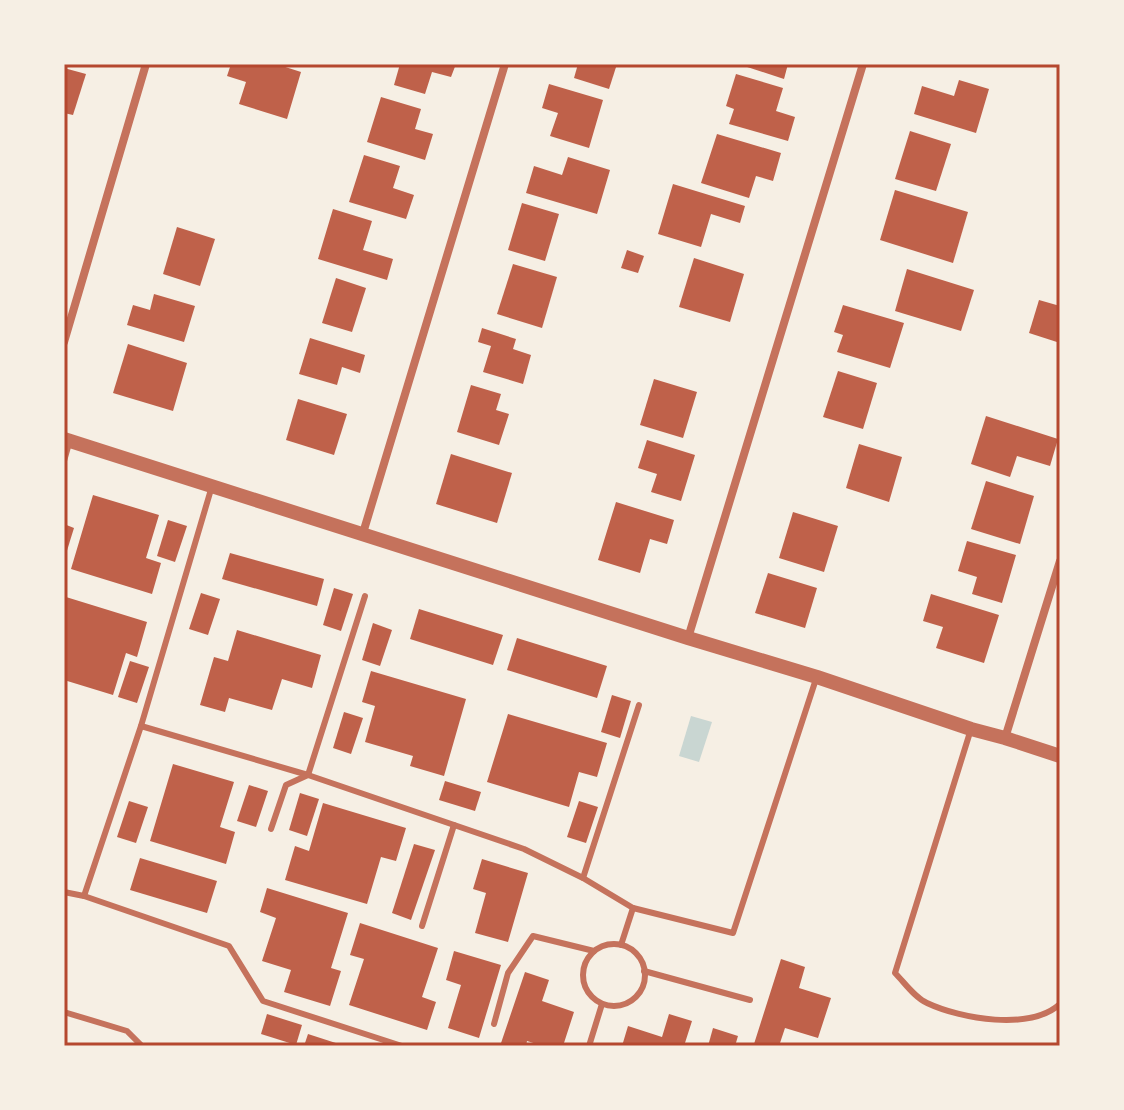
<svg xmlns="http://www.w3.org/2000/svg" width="1124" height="1110" font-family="Quicksand,sans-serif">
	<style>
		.water { fill: #c9d6d2 }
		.building { fill: #bf614a }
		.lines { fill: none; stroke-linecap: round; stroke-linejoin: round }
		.service { stroke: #c5725c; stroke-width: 6 }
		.minor { stroke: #c5725c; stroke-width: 8 }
		.tertiary { stroke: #c5725c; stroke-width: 14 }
		.neatline { fill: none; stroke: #b5482f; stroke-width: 3 }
	</style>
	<rect width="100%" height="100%" fill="#f6efe4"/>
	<polygon class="water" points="691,716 712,722 699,762 679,756"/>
	<g class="building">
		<polygon points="231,64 276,64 301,72 287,119 239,104 246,82 227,76"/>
		<polygon points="400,64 456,64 451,77 432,72 425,94 394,85"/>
		<polygon points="578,64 617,64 609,89 574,78"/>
		<polygon points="738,64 788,64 784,79"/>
		<polygon points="64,68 86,74 73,115 64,113"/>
		<polygon points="736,74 783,88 776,111 795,117 788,141 729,124 734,109 726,106"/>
		<polygon points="959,80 989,89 976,133 914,114 922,86 954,96"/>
		<polygon points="549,84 603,100 589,148 550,136 558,113 542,108"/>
		<polygon points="381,97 421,109 415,129 433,134 425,160 367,142"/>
		<polygon points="910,131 951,144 936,191 895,179"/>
		<polygon points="717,134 781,153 773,181 756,176 749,198 701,183"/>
		<polygon points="364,155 400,166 393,188 414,195 406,219 349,202"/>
		<polygon points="568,157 610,170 597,214 526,193 534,166 562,175"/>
		<polygon points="673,184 745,206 740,223 711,214 701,247 658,234"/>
		<polygon points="895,190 968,212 953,263 880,240"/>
		<polygon points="522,203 559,214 545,261 508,250"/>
		<polygon points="333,209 372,221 363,250 393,259 387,280 318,259"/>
		<polygon points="177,227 215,239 200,286 163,274"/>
		<polygon points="627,250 644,256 638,273 621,268"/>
		<polygon points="694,258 744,274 730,322 679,307"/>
		<polygon points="513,264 557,277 542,328 497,314"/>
		<polygon points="907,269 974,290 961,331 895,311"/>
		<polygon points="336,278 366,288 352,332 322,323"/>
		<polygon points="154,294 195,306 184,342 127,325 133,305 150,310"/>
		<polygon points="1039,300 1060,306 1060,343 1029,333"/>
		<polygon points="843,305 904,323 890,368 837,352 843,335 834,332"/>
		<polygon points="482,328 516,339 513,349 531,355 523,384 483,372 491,346 478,342"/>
		<polygon points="310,338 365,355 360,373 342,367 337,385 299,374"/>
		<polygon points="128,344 187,363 173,411 113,393"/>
		<polygon points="838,371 877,383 863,429 823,417"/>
		<polygon points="654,379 697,392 683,438 640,425"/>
		<polygon points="471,385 501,394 496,410 509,414 499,445 457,432"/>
		<polygon points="298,399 347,414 334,455 286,440"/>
		<polygon points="986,416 1058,439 1050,466 1017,456 1010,477 971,464"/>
		<polygon points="647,440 695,455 681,501 651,492 657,474 638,468"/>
		<polygon points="859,444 902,457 889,502 846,488"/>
		<polygon points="451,454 512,473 497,523 436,504"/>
		<polygon points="986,481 1034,496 1020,544 971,529"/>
		<polygon points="93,495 159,515 146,558 161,563 152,594 71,569"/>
		<polygon points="616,502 674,520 667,544 650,539 640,573 598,560"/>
		<polygon points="793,512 838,526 824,572 779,558"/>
		<polygon points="168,520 187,526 175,562 157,556"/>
		<polygon points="64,524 74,528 65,557 64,557"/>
		<polygon points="967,541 1016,555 1002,603 972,594 977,577 958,571"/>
		<polygon points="230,553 324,579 317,606 222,579"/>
		<polygon points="768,573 817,588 805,628 755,613"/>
		<polygon points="334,588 353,594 341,631 323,625"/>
		<polygon points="201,593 220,599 208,635 189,629"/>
		<polygon points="931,594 999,615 984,663 936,648 943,627 923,621"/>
		<polygon points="66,597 147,622 137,657 126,653 113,695 64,680 64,604"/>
		<polygon points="419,609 503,635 493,665 410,639"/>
		<polygon points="373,623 392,630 380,666 362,660"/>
		<polygon points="237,630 321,655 312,688 282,679 272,710 229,698 225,712 200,705 214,657 228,661"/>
		<polygon points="517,638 607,666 597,698 507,670"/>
		<polygon points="130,661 149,667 137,703 118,697"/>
		<polygon points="371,671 466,699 444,776 410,766 413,756 365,742 375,706 362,702"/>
		<polygon points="612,695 631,701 620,738 601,732"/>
		<polygon points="344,712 363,718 351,754 333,748"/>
		<polygon points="508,714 607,743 597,777 579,772 569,807 487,782"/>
		<polygon points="173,764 234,782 220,827 235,832 226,864 150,841"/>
		<polygon points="445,781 481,792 475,811 439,800"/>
		<polygon points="249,785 268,791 256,827 237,821"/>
		<polygon points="300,793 319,799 307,836 289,830"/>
		<polygon points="129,801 148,807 136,843 117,837"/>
		<polygon points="579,801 598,807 586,843 567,837"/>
		<polygon points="323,803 406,828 396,861 381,857 367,904 285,880 295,846 309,851"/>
		<polygon points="414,844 435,850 411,920 392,913"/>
		<polygon points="140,858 217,881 207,913 130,890"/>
		<polygon points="482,859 528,873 508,942 475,933 486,893 473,889"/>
		<polygon points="267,888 348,913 331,968 341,971 330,1006 284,992 291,970 262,961 276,918 260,912"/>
		<polygon points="360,923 438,948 422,997 436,1002 427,1030 349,1005 364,959 350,955"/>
		<polygon points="454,951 501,965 479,1038 448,1028 461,985 446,980"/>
		<polygon points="781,959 805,967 799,988 831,998 818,1038 785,1028 779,1046 762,1046 754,1044"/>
		<polygon points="525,972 549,980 542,1001 574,1012 563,1046 543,1046 527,1041 526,1046 500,1046"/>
		<polygon points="267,1014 302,1025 296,1045 261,1034"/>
		<polygon points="669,1014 692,1021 684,1046 622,1046 628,1026 662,1037"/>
		<polygon points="713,1028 738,1036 735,1046 708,1046"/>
		<polygon points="308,1034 342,1045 342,1046 304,1046"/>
	</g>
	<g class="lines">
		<g class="service">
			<polyline points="64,461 70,440"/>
			<polyline points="141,726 308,775 524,849 583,878 633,908 733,933 816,679"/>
			<path d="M971 729 895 973C904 982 915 998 927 1003 961 1019 1030 1031 1060 1004"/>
			<polyline points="271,829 286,785 308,775 365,596"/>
			<polyline points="583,878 639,705"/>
			<polyline points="64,892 84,896 229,946 263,1001 402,1046"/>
			<polyline points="84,896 141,726 212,486"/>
			<polyline points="422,926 454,825"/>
			<circle cx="614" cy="975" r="31"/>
			<polyline points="621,945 633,908"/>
			<polyline points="644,971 750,1000"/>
			<polyline points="64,1012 127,1031 142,1046"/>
			<polyline points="494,1024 508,973 533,936 594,951"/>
			<polyline points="589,1046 602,1004"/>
		</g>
		<g class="minor">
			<polyline points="64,342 146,64"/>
			<polyline points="363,533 505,64"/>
			<polyline points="688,638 863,64"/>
			<polyline points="1005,738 1060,561"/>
		</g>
		<polyline class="tertiary" points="64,439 688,638 817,677 971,729 1005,738 1060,756"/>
	</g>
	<rect width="1124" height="1110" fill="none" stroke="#f6efe4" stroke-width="132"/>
	<rect x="66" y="66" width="992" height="978" class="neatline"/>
</svg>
